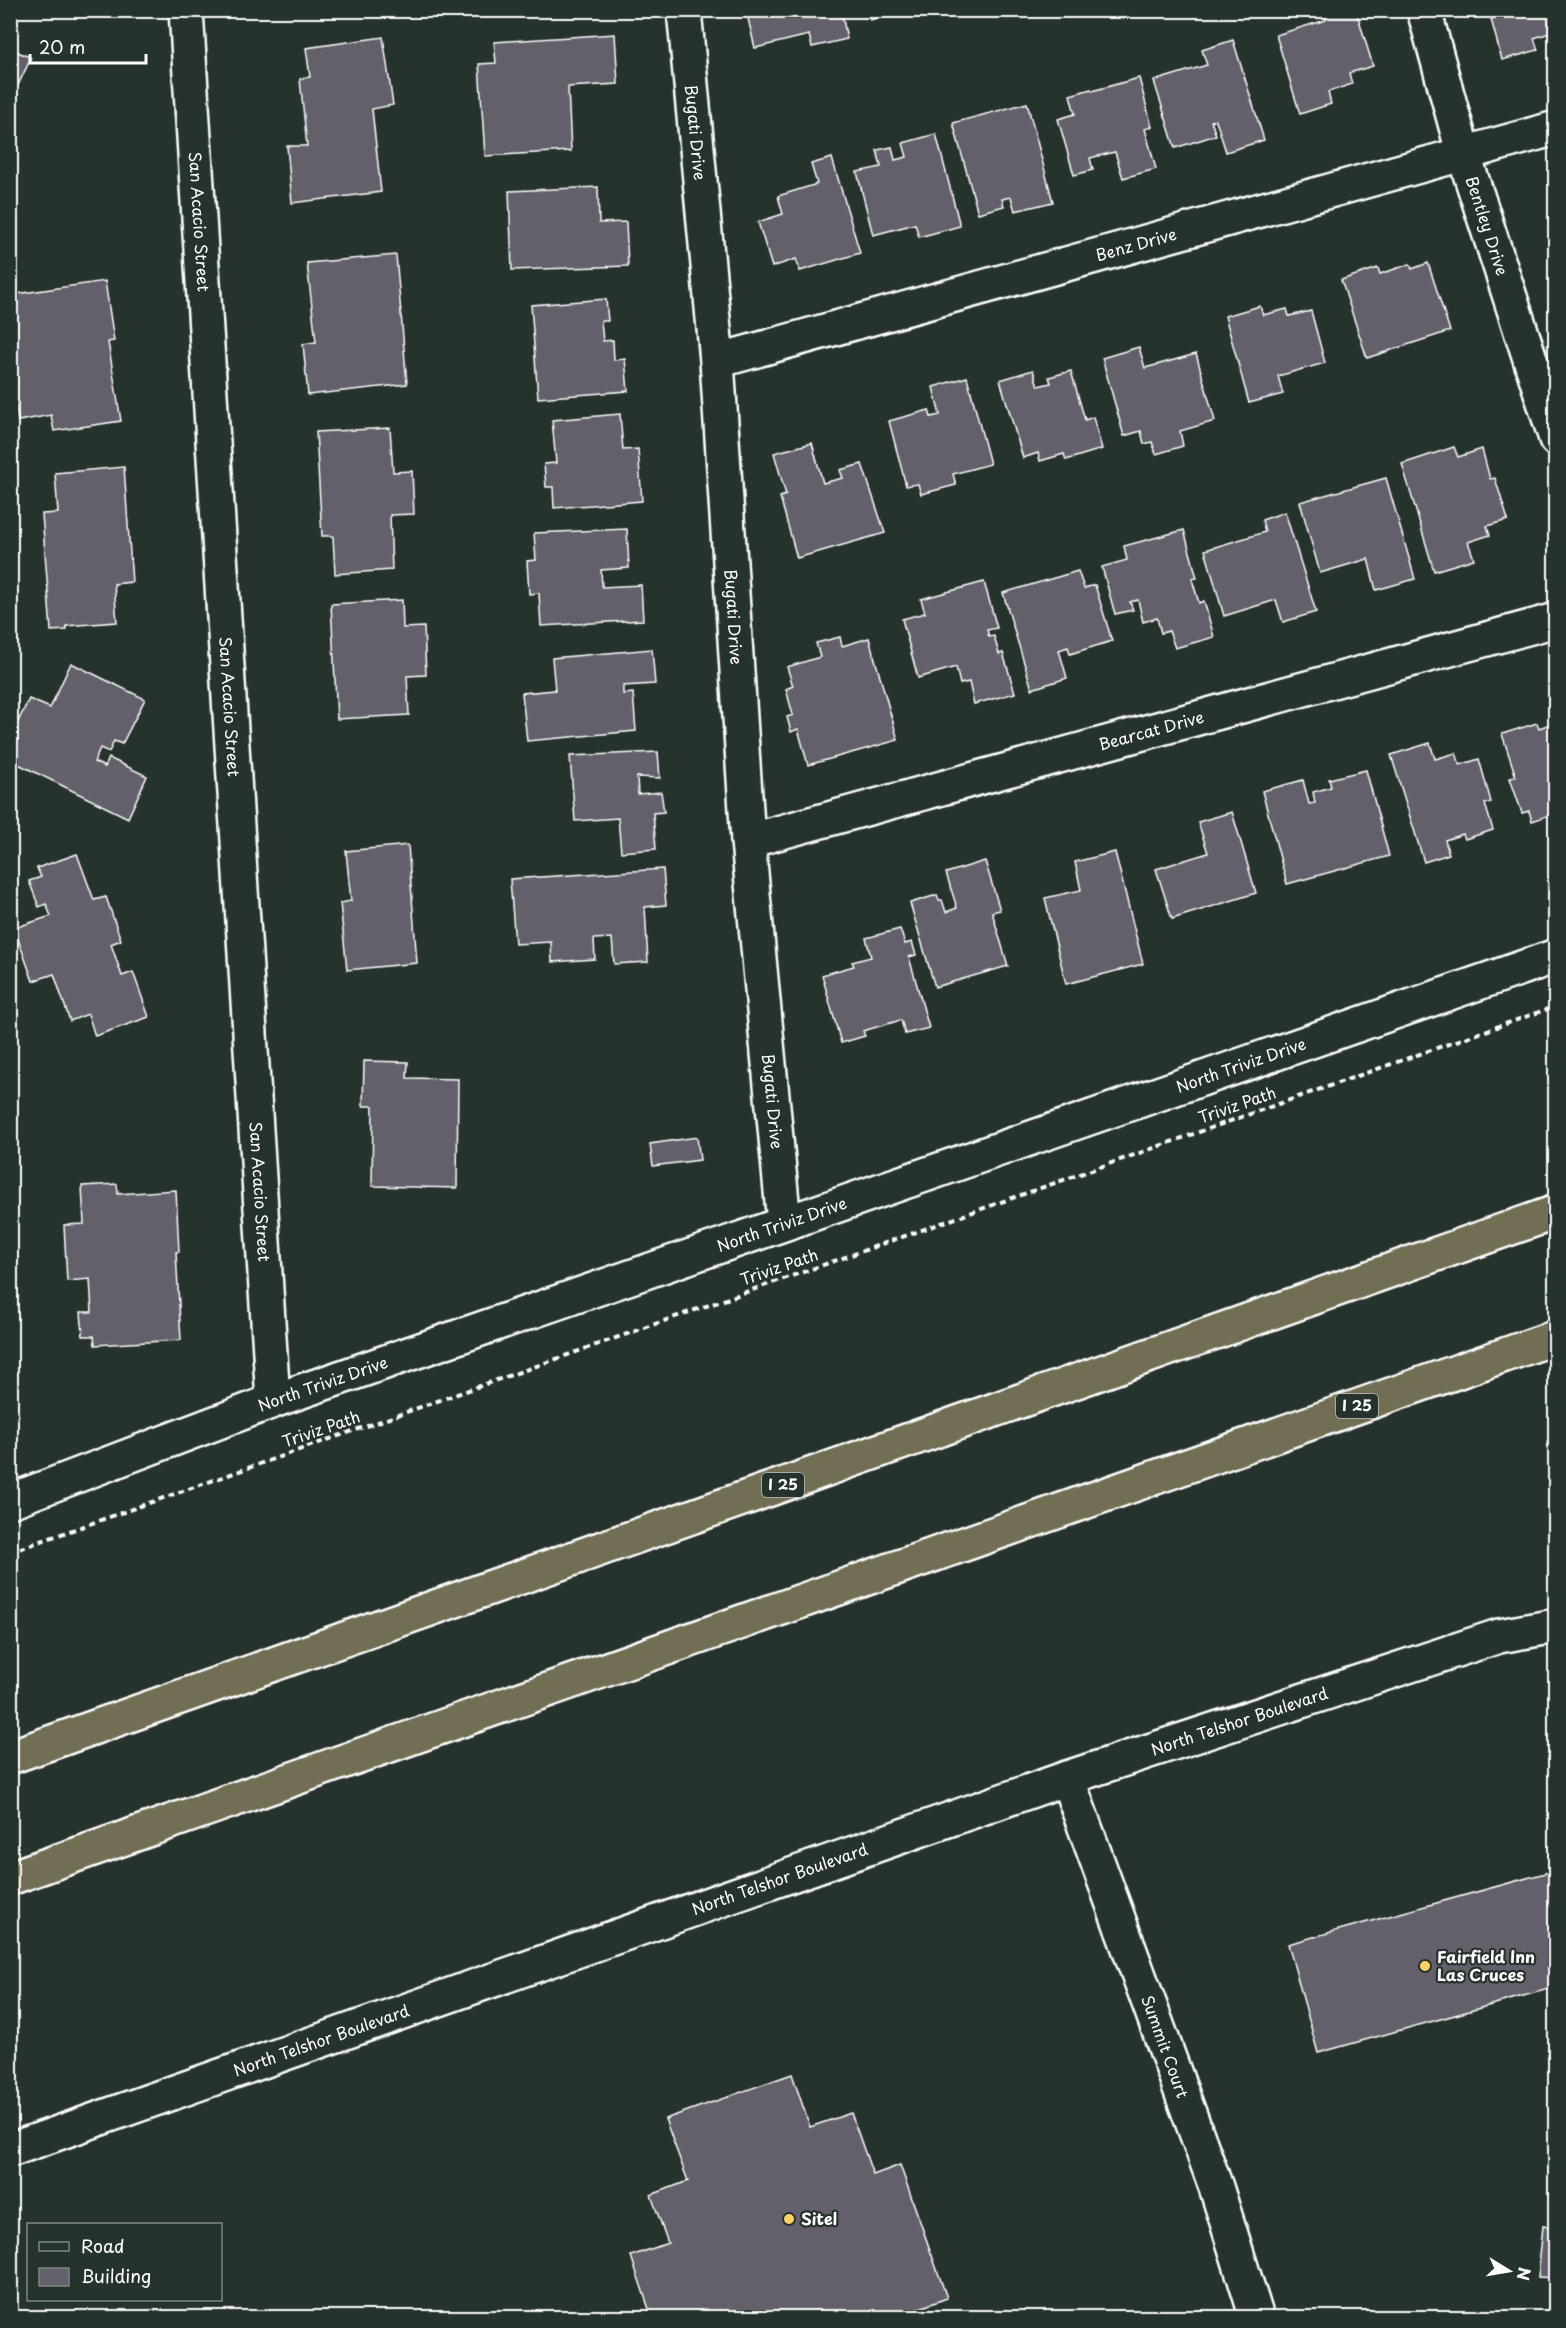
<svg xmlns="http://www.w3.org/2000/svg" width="1566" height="2328" font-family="'Playpen Sans',sans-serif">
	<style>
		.building { fill: #63616c; stroke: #fff; stroke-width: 1.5 }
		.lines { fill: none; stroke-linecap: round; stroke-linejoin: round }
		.street-casing { stroke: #fff; stroke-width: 38 }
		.secondary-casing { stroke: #fff; stroke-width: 38 }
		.highway-casing { stroke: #fff; stroke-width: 38 }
		.path { stroke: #fff; stroke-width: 4; stroke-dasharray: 6 4.5; stroke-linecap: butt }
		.street { stroke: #26332d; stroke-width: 33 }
		.secondary { stroke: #26332d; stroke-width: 33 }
		.highway { stroke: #726e52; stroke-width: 33 }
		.poi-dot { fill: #ffd166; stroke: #26332d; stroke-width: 2 }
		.labels { text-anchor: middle; stroke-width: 4.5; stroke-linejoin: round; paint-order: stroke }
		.shield { fill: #26332d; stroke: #bec2c0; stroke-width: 1.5 }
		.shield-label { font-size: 15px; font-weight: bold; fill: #fff }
		.street-label { font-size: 16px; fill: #fff; stroke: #26332d }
		.poi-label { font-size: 16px; font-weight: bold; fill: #fff; stroke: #26332d; text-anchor: start }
	</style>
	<rect width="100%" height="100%" fill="#26332d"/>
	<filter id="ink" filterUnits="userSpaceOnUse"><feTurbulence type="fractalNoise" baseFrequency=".0167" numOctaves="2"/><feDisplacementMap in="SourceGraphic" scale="12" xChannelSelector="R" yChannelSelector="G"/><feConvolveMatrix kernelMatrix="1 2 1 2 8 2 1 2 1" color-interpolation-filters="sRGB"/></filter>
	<g filter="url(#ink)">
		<g class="building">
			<polygon points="746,10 841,10 847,39 812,47 809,35 755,48"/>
			<polygon points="868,10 909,10 870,20"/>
			<polygon points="1324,10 1356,10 1373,66 1349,73 1352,84 1328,92 1331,104 1300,114 1276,35 1326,20"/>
			<polygon points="1501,10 1556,10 1556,41 1553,32 1534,38 1538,50 1502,60 1491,19 1503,16"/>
			<polygon points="615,34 618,84 568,87 571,151 485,156 479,64 496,63 494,42"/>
			<polygon points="383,37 393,105 372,109 381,192 292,203 287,146 307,146 300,79 310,77 306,48"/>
			<polygon points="1233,40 1264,140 1226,152 1216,120 1211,121 1216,135 1175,148 1154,81 1207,65 1202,50"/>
			<polygon points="10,48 31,58 10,102"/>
			<polygon points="1139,78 1152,127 1145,129 1156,169 1123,178 1115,152 1090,158 1093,170 1074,175 1058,119 1075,114 1070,95 1091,89 1092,91"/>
			<polygon points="1027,103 1053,202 1015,211 1011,197 1002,199 1004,206 978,213 953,123"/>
			<polygon points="936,134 960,226 919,237 915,224 873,235 857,172 881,167 877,150 892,147 895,160 907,157 903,143"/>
			<polygon points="832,158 860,253 800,271 796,259 772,267 758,222 783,214 778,196 817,184 811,164"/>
			<polygon points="598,187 599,223 626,222 628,266 512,270 509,191"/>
			<polygon points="396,255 407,384 308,395 303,344 316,342 307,263"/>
			<polygon points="1428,263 1450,331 1367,358 1341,280 1378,268 1380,274 1410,264 1412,269"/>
			<polygon points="105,281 114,341 108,342 121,421 54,431 51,415 18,421 10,369 10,295"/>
			<polygon points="606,299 608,321 601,321 603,341 613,340 614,360 625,359 628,391 538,398 531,305"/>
			<polygon points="1260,306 1263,315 1287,309 1289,316 1311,311 1325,363 1278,376 1283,394 1249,403 1225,316"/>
			<polygon points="1139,347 1145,368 1196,354 1215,421 1180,431 1183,446 1156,454 1152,442 1144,444 1141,431 1124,436 1102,358"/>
			<polygon points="1033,370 1038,386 1051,383 1049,377 1071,371 1085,420 1093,417 1102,449 1066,460 1064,454 1040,461 1038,453 1023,458 1000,380"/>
			<polygon points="967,377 990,464 953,474 956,485 921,494 918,484 906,486 889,421 929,410 931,417 940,415 933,387"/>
			<polygon points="620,414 623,450 638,449 642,501 554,508 553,487 546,487 544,464 556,463 552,420"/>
			<polygon points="390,428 393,472 412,471 414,514 390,515 392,570 335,574 333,536 322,536 316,432"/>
			<polygon points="812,443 823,483 843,478 840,470 862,464 885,533 797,558 780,497 786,495 774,453"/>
			<polygon points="1454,447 1458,457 1482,449 1490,479 1495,478 1508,520 1487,526 1490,535 1468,542 1474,559 1434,571 1402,464"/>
			<polygon points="124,467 132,582 114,584 117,622 66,626 67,630 51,631 42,514 58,513 55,473"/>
			<polygon points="1386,478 1415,579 1376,590 1368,559 1320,573 1300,502"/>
			<polygon points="1285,512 1316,612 1283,622 1276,600 1224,616 1205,550 1265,532 1262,520"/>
			<polygon points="627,529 629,568 601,570 602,587 641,585 643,620 541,626 539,593 529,594 527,561 536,560 534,533"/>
			<polygon points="1184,530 1197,578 1192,579 1199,603 1204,601 1214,637 1175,648 1169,631 1161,633 1157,618 1143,622 1138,600 1130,602 1133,610 1115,614 1102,567 1127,560 1124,546"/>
			<polygon points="1078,571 1084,588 1095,585 1112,641 1070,654 1068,647 1059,650 1067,678 1032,689 1003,593"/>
			<polygon points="984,582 997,628 987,630 989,637 994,636 999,654 1003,653 1015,693 974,704 969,682 960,684 956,667 918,678 902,619 925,613 921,599"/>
			<polygon points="402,600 403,628 424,627 426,675 407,676 409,715 337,719 331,604"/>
			<polygon points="840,637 842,646 869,638 898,740 808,765 798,729 791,732 787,717 793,715 786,689 793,686 787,667 820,657 816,643"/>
			<polygon points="652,649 655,684 623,686 623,694 633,693 636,731 527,741 522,693 555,690 552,658"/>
			<polygon points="71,663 145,699 122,744 114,741 109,752 100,748 94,762 105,767 109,758 147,776 128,818 10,760 10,738 29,699 50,708"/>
			<polygon points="1556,722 1556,813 1532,821 1529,811 1522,813 1510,778 1516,777 1502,734 1537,723 1539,728"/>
			<polygon points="1430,743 1435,759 1456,753 1460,765 1479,759 1491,802 1485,804 1493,830 1465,839 1463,834 1445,840 1449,854 1424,862 1391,755"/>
			<polygon points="658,752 660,778 637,777 638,794 661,792 664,812 653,813 656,849 621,852 618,818 575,821 570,756"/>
			<polygon points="1366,770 1389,856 1287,884 1262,791 1303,780 1309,804 1315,803 1313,792 1331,787 1329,779"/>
			<polygon points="1232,812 1256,893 1172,919 1156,869 1208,853 1198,822"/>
			<polygon points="408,845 417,963 347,970 340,903 351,901 346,851"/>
			<polygon points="1115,852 1143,964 1066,984 1045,898 1081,890 1075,862"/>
			<polygon points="77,854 94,900 106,897 121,940 111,944 122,976 133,972 149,1017 95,1036 88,1014 70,1021 54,974 33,981 14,928 51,916 46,904 39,907 29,881 41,877 37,868"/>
			<polygon points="985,861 1000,910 992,912 1008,966 935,987 910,903 937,895 939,900 942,900 946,912 957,908 946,873"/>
			<polygon points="663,869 666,905 645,907 648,962 614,964 612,938 594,939 595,959 552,962 551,942 515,944 510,879"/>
			<polygon points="900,929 905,944 912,942 916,955 909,957 929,1028 905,1034 901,1020 863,1031 865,1036 841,1043 822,975 854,966 852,962 871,957 866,938"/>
			<polygon points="364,1061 408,1062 407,1078 458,1079 457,1188 372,1186 373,1106 363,1106"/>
			<polygon points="697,1137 700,1160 653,1166 650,1144"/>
			<polygon points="117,1184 118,1194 176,1190 179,1252 176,1252 181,1340 95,1345 94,1336 83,1336 81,1312 92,1312 90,1279 67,1281 64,1225 84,1224 82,1186"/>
			<polygon points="1556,1870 1556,1987 1318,2053 1288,1944"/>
			<polygon points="792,2074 810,2127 851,2113 873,2175 900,2165 947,2298 893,2318 652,2318 631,2256 668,2243 651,2195 688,2181 665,2119"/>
			<polygon points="1543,2226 1556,2227 1556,2278 1538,2277"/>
		</g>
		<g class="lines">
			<defs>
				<g id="street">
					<path id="s1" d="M186 10 273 1401"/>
					<path id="s2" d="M684 10 717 361 748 841 784 1223"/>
					<path id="s3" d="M1424 10 1463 152 1556 439"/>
					<path id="s4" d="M717 361 1556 128"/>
					<path id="s5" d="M748 841 1556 620"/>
					<path id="s6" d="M1067 1778 1216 2187 1257 2318"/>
				</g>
				<g id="secondary">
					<path id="s7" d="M10 1501 273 1401 1556 956"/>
					<path id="s8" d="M10 2150 1067 1778 1499 1636 1556 1626"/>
				</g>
				<g id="highway">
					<polyline points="10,1757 1556,1212"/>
					<polyline points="10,1878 1556,1337"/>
				</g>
			</defs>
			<use href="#street" class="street-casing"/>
			<use href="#secondary" class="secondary-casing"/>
			<use href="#highway" class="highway-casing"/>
			<polyline class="path" points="10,1552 1556,1006"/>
			<use href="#street" class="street"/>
			<use href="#secondary" class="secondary"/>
			<use href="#highway" class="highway"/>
		</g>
	</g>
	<g class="poi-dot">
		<circle cx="1425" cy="1966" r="6"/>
		<circle cx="789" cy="2219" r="6"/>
	</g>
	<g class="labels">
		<g class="shield">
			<rect x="1336" y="1394" width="42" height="24" rx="4.5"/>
			<rect x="762" y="1473" width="42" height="24" rx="4.5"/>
		</g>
		<g class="shield-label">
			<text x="1357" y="1411">I 25</text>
			<text x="783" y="1490">I 25</text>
		</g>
		<g class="street-label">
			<text dy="6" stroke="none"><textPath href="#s2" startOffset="123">Bugati Drive</textPath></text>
			<text dy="6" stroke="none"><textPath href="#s1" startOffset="212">San Acacio Street</textPath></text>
			<text dy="6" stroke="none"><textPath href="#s3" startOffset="225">Bentley Drive</textPath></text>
			<text dy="6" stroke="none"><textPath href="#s4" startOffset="435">Benz Drive</textPath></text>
			<text dy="6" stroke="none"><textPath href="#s2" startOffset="609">Bugati Drive</textPath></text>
			<text dy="6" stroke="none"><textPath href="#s1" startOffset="698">San Acacio Street</textPath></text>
			<text dy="6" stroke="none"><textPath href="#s5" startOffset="418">Bearcat Drive</textPath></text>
			<text dy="6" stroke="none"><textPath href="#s7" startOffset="1306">North Triviz Drive</textPath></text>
			<text dy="6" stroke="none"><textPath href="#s2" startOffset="1095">Bugati Drive</textPath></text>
			<text transform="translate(1237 1105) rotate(-19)" y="6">Triviz Path</text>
			<text dy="6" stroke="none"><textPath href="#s1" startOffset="1184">San Acacio Street</textPath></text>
			<text dy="6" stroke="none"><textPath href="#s7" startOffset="820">North Triviz Drive</textPath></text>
			<text transform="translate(779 1267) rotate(-19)" y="6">Triviz Path</text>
			<text dy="6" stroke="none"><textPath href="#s7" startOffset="334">North Triviz Drive</textPath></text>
			<text transform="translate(321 1429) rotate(-19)" y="6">Triviz Path</text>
			<text dy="6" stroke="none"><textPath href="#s8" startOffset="1302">North Telshor Boulevard</textPath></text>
			<text dy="6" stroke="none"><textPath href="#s8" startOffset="816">North Telshor Boulevard</textPath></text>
			<text dy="6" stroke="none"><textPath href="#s8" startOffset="330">North Telshor Boulevard</textPath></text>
			<text dy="6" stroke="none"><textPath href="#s6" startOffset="286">Summit Court</textPath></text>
		</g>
		<g class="poi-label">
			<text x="1437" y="1963">Fairfield Inn<tspan x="1437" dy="18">Las Cruces</tspan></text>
			<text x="801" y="2225">Sitel</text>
		</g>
	</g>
	<rect width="1566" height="2328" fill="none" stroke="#26332d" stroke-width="36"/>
	<rect x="18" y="18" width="1530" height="2292" fill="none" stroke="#fff" stroke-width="2" filter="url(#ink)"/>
	<rect x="27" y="2223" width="195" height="78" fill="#26332d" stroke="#7d8581" stroke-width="1.5"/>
	<rect x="39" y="2242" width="30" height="9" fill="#26332d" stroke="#7d8581" stroke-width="1.5"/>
	<text x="81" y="2253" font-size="18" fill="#ffffff">Road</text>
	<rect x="39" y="2268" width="30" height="18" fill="#63616c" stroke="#7d8581" stroke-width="1.5"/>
	<text x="81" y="2283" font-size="18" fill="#ffffff">Building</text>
	<g transform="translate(1509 2271) rotate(101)" stroke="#26332d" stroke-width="4.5" paint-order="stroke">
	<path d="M0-4.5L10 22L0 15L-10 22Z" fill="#ffffff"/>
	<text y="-9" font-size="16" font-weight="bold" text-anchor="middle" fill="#ffffff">N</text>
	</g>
	<path d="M30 54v9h116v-9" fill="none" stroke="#ffffff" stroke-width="3"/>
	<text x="39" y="54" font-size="18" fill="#ffffff" stroke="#26332d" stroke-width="4.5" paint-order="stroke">20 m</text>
</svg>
